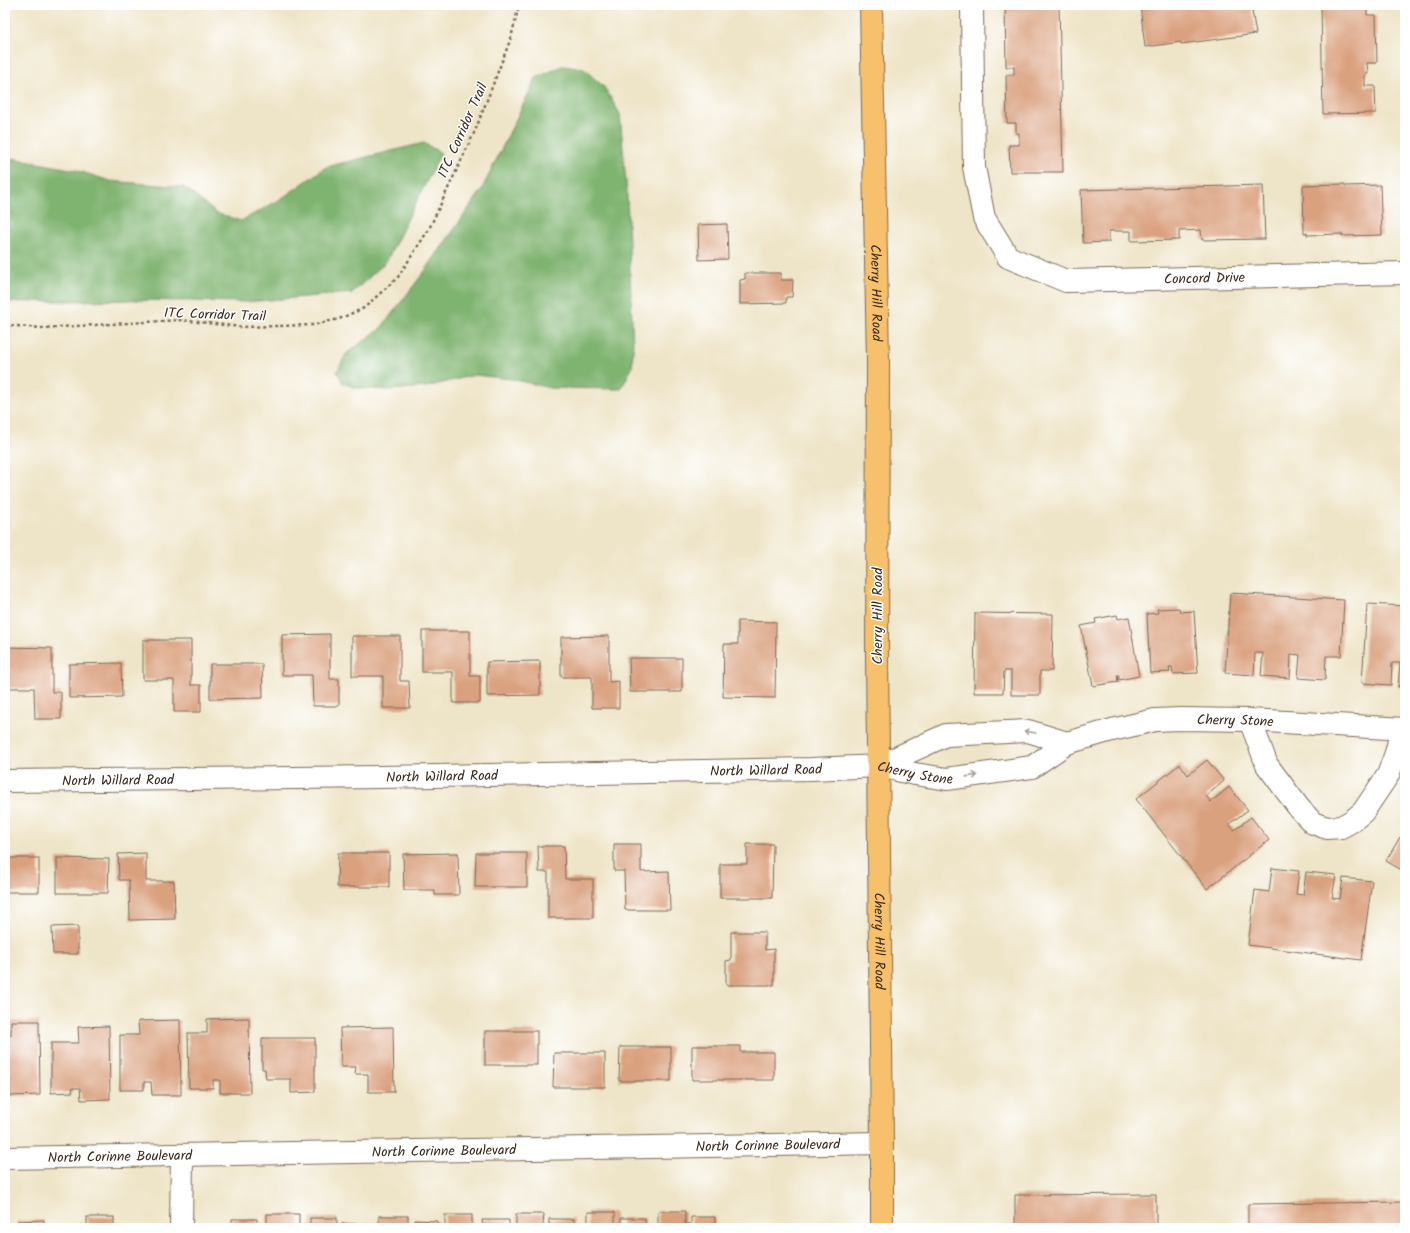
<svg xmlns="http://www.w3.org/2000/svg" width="1410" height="1233" font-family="Kalam,sans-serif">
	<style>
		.forest { fill: #7fb36f; stroke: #5d6e46 }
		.building { fill: #daa17f }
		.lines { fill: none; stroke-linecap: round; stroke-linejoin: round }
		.minor-casing { stroke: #7a6b59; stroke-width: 24 }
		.major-casing { stroke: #7a6b59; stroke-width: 24 }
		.path { stroke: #7a6b59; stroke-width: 2.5; stroke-dasharray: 3 3; stroke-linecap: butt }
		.minor { stroke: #fff; stroke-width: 22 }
		.major { stroke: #f7c06c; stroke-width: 22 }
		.oneway { stroke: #a79f9a }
		.labels { text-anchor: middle; stroke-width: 3; stroke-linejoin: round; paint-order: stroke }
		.street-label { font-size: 14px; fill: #3b2a1e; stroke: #fff }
	</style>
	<rect width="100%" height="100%" fill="#fff"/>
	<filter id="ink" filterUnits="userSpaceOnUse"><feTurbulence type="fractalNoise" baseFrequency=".025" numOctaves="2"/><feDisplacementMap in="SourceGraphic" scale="8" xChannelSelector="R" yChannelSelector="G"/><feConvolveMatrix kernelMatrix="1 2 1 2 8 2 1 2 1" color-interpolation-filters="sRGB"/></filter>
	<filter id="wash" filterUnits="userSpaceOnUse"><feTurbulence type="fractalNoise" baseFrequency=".012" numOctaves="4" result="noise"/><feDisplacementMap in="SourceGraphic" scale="16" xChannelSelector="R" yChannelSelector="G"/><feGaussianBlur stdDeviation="0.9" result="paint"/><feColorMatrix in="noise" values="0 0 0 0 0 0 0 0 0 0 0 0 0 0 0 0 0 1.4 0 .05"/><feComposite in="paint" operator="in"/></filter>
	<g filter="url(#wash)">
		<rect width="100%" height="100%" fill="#eee4c7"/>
		<g class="forest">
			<polygon points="562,66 584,69 604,87 620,114 627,194 633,348 632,368 621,389 550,388 511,379 475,375 426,387 389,390 356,388 343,383 337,372 346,354 381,328 425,271 481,191 536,78"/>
			<polygon points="424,143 441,153 386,262 352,293 246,302 132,300 5,302 5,157 76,170 110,181 184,187 216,213 241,221 281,199 326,167"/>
		</g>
		<g id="blocks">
			<g class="building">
				<polygon points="1005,5 1059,5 1063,172 1010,172 1009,145 1019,145 1019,133 1016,134 1016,123 1007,123 1006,75 1014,75 1014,67 1006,67"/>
				<polygon points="1140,5 1251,5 1256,34 1181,44 1181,42 1145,47"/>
				<polygon points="1321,5 1375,5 1375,7 1367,8 1367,15 1376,15 1377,63 1367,63 1368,74 1365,74 1365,86 1375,86 1376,113 1323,114"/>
				<polygon points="1345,184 1345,186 1380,185 1382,235 1342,236 1342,234 1307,235 1307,233 1304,233 1303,185"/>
				<polygon points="1263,185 1265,239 1202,240 1201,230 1179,231 1179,240 1131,241 1131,231 1109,231 1109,242 1083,243 1081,190"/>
				<polygon points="727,224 728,259 699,260 698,225"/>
				<polygon points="745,273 781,273 781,280 793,280 792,297 786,297 786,303 740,304 740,280 745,279"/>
				<polygon points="1230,593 1344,600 1341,656 1326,656 1325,680 1298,678 1300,655 1291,654 1290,678 1261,676 1263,653 1255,653 1254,675 1225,673"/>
				<polygon points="1367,604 1405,606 1405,687 1398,687 1400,663 1392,663 1391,685 1362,683"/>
				<polygon points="1179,608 1180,612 1194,611 1198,673 1173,674 1172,667 1169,667 1170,672 1150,673 1147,614 1158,613 1157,609"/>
				<polygon points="975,613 1053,614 1052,671 1040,671 1040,695 1011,695 1011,671 1004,671 1003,693 974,693"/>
				<polygon points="1117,615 1118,619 1129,617 1139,676 1119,680 1119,675 1117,675 1118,682 1093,686 1081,626 1096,623 1095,619"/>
				<polygon points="738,621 776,622 775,698 723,697 724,644 738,644"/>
				<polygon points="422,631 470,631 470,676 480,676 480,703 453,703 453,672 422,672"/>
				<polygon points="330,634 330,679 339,679 339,706 313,706 312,675 282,675 282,635"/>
				<polygon points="352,636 400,636 400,681 409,681 410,708 383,708 383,676 352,676"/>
				<polygon points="609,636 609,682 619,681 619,708 592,708 592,677 561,677 561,637"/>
				<polygon points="143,640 191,640 191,685 201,685 201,712 174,712 174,680 143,680"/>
				<polygon points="5,647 52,648 52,692 61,692 61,719 35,719 34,688 5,688"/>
				<polygon points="629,658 682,658 682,692 630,692"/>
				<polygon points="540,661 540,695 487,696 487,662"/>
				<polygon points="121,663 122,697 69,698 69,664"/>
				<polygon points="210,664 262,664 263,698 210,699"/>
				<polygon points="1207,760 1224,781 1206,796 1211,802 1229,787 1248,810 1229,824 1234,830 1251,817 1269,840 1207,889 1136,799 1180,764 1188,775"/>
				<polygon points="1400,837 1405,841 1405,872 1386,861"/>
				<polygon points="614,844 641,844 641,872 669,871 670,910 625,910 624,871 614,871"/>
				<polygon points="747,844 773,844 772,898 720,898 720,864 747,864"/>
				<polygon points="538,846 564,846 565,879 593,879 593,918 548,918 548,872 539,872"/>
				<polygon points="146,853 146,881 174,881 175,919 130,920 129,880 119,880 118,854"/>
				<polygon points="338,853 389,853 389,887 337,887"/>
				<polygon points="458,853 459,895 435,895 435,890 404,890 403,854"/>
				<polygon points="476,853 527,853 527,887 475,887"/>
				<rect x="5" y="858" width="34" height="34"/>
				<polygon points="57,858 109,859 108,893 57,893"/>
				<polygon points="1272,868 1299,871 1296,894 1303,895 1306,872 1336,875 1332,898 1340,899 1343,878 1372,881 1361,960 1248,945 1255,890 1269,892"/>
				<polygon points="78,926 78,954 53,954 52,927"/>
				<polygon points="731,932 765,932 765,950 774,949 774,985 726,985 726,961 731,960"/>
				<polygon points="249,1018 250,1093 220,1093 220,1080 213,1080 213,1088 189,1088 188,1033 207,1033 207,1019"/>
				<polygon points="180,1020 181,1095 152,1095 151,1082 144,1082 144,1090 120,1090 120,1035 139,1035 138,1021"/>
				<polygon points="11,1021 39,1021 40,1095 10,1096 10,1078 5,1078 5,1035 11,1035"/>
				<polygon points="109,1026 110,1099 81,1100 80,1088 72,1088 73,1092 51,1093 51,1043 79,1043 78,1027"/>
				<polygon points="393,1027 394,1092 368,1092 368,1074 355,1074 356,1067 341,1067 340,1028"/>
				<rect x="485" y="1031" width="52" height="34"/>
				<polygon points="262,1038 315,1038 315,1092 291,1093 291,1079 266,1079 265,1069 262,1069"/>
				<polygon points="692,1046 740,1046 740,1052 774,1052 774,1080 692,1080"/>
				<polygon points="620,1047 671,1047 671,1081 619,1081"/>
				<polygon points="554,1053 605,1053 605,1087 553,1087"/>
				<polygon points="1156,1194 1156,1228 1015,1228 1015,1195"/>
				<polygon points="1405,1202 1405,1228 1248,1228 1248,1204"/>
				<polygon points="658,1211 685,1211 685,1224 691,1224 691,1217 715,1217 715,1228 658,1228"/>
				<polygon points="588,1212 615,1212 615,1225 621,1225 621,1218 645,1218 645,1228 588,1228"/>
				<polygon points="267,1214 299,1214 299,1228 232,1228 232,1219 257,1219 257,1225 267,1225"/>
				<polygon points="516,1214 544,1214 543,1226 549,1226 549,1219 574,1219 574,1228 516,1228"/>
				<rect x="445" y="1215" width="27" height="13"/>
				<rect x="379" y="1216" width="29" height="12"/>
				<rect x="87" y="1217" width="27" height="11"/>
				<rect x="310" y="1218" width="27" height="10"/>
				<polygon points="44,1220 44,1228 17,1228 17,1221"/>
				<polygon points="415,1220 437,1221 437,1228 414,1228"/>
				<polygon points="482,1220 509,1220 509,1228 483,1228"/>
				<rect x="342" y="1224" width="25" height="4"/>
			</g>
		</g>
	</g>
	<g filter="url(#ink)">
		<use href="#blocks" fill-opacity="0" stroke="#7a6b59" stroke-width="1"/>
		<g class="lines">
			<defs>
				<g id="minor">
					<path id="s1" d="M972 6 974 167 984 218 1008 257 1066 281 1405 273"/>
					<polyline points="1250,720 1267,765 1299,808 1313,823 1327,828 1341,827 1352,821 1363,812 1388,775 1396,753 1402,729"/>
					<polyline points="879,766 946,735 1028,731 1067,743"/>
					<path id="s2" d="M5 781 381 777 811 769 879 766 915 774 947 779 1032 767 1067 743 1112 730 1155 720 1180 719 1250 720 1405 729"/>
					<path id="s3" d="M5 1158 882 1143"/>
					<polyline points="181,1228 182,1155"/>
				</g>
				<g id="major">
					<path id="s4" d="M871 5 878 361 877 655 882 1143V1228"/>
				</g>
			</defs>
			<use href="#minor" class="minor-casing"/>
			<use href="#major" class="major-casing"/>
			<polyline class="path" points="5,325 42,328 181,320 241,327 313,325 339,319 364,308 398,277 429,229 475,131 511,38 519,5"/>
			<use href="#minor" class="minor"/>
			<use href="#major" class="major"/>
		</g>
		<defs><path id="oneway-shaft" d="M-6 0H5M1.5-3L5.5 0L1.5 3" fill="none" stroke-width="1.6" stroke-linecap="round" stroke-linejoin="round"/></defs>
		<g class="oneway">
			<use href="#oneway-shaft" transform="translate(1030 732) rotate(-170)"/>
			<use href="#oneway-shaft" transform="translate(972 776) rotate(-8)"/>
		</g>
	</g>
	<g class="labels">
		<g class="street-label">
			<text transform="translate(462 130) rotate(-66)" y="5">ITC Corridor Trail</text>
			<text dy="5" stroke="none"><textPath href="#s1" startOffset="460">Concord Drive</textPath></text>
			<text dy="5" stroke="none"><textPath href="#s4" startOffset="288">Cherry Hill Road</textPath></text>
			<text transform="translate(215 314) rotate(2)" y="5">ITC Corridor Trail</text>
			<text transform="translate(877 616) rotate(-90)" y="5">Cherry Hill Road</text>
			<text dy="5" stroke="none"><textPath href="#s2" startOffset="1243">Cherry Stone</textPath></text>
			<text dy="5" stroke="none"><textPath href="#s2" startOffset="761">North Willard Road</textPath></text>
			<text dy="5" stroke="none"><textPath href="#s2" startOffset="911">Cherry Stone</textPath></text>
			<text dy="5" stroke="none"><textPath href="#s2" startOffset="437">North Willard Road</textPath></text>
			<text dy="5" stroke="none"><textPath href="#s2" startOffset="113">North Willard Road</textPath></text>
			<text dy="5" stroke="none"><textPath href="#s4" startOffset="936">Cherry Hill Road</textPath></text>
			<text dy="5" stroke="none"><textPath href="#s3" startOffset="763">North Corinne Boulevard</textPath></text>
			<text dy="5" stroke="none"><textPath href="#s3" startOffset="439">North Corinne Boulevard</textPath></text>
			<text dy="5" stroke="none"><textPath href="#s3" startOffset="115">North Corinne Boulevard</textPath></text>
		</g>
	</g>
	<rect width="1410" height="1233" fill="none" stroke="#fff" stroke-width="20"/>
</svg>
